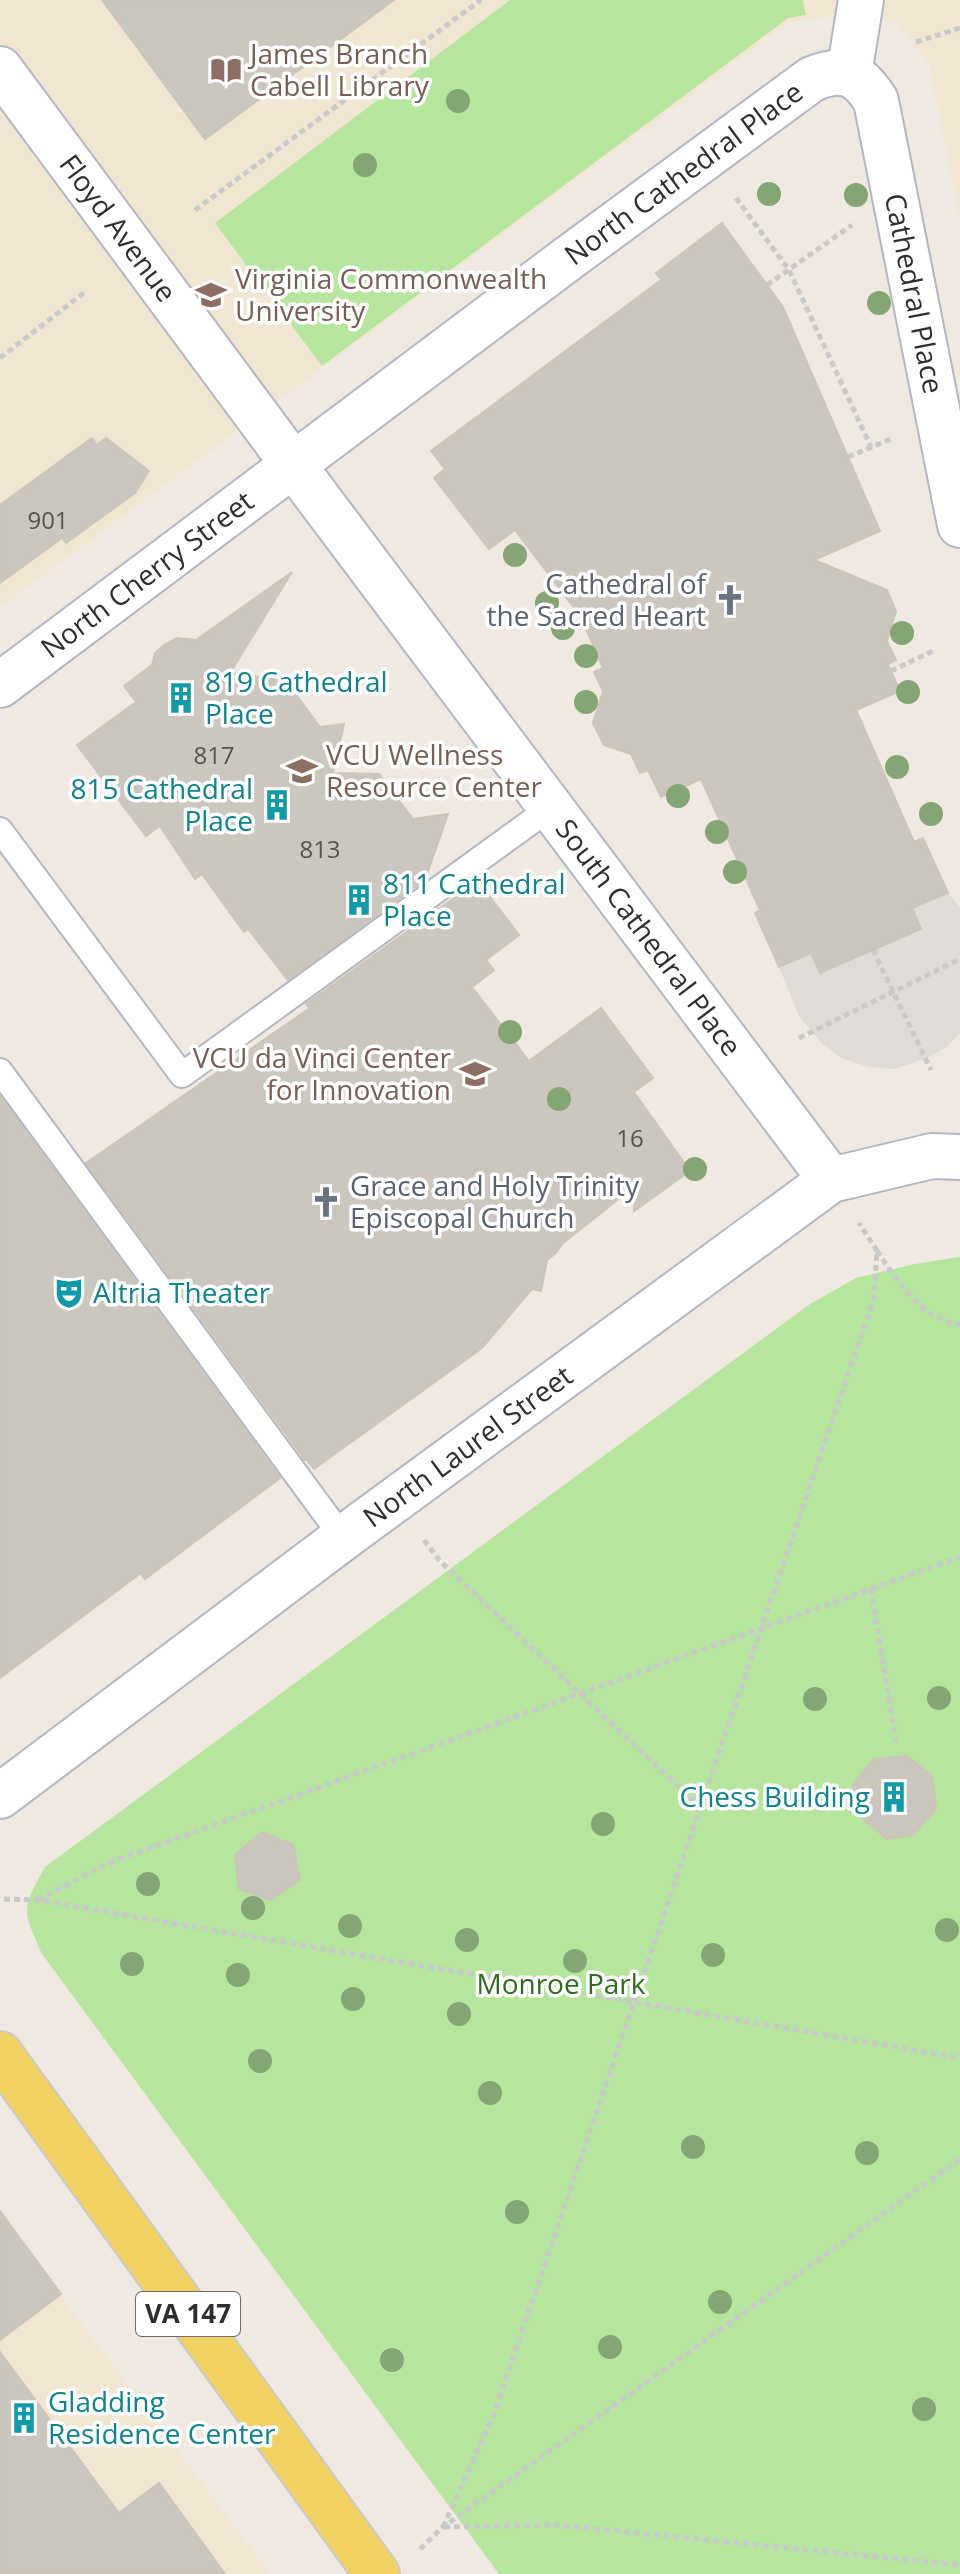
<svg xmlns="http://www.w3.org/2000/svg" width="960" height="2574" font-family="'Open Sans',sans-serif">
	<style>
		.education { fill: #f0e6d1 }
		.green { fill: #b6e59e }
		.plaza { fill: #dfdcd8 }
		.building { fill: #cbc7bf; stroke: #cbc5ba; stroke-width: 2 }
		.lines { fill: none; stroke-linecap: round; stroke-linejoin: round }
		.lane-casing { stroke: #b4b7c1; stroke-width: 28 }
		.street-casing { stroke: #b4b7c1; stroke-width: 48 }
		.secondary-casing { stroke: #b4b7c1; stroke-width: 48 }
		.primary-casing { stroke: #c9c9c9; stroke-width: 48 }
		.path { stroke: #c9c9c9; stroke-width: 5; stroke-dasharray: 6 4; stroke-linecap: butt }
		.lane { stroke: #fff; stroke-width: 24 }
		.street { stroke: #fff; stroke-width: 44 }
		.secondary { stroke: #fff; stroke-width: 44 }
		.primary { stroke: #f2d163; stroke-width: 44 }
		.tree { fill: #84a574 }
		.labels { text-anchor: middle; stroke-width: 7; stroke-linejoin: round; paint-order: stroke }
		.number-label { font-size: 24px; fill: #555452 }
		.shield { fill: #fff; stroke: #6d6d6d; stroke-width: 2 }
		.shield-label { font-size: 26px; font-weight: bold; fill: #2e2e2e }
		.education-label { font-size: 28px; fill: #785e54; stroke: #fff; text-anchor: start }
		.street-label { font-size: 28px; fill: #2e2e2e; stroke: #fff }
		.worship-label { font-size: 28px; fill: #5b616d; stroke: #fff; text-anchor: end }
		.culture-label { font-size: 28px; fill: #0d838f; stroke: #fff; text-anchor: start }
		.park-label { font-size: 28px; fill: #2c6e1b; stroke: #fff }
	</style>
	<rect width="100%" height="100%" fill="#efe9e1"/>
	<g class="education">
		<polygon points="0,0 960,0 960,220 929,63 897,24 852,13 789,22 0,607"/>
		<polygon points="0,2215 271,2574 0,2574"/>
	</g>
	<g class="green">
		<polygon points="510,0 803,0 806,15 788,18 322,366 215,223"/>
		<path d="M960 1257V2574H499L42 1954C22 1909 21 1910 45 1867L810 1304 856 1278 915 1264Z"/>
	</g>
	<polygon class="plaza" points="948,893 960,907 960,1033 946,1048 925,1059 894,1069 868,1067 841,1058 822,1044 799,1016 779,967 811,953 820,973 873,950 912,908"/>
	<g class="building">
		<polygon points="102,0 394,0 205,139"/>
		<polygon points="722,223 783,307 880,531 814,560 887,590 896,611 887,641 896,660 888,664 900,691 856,710 914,842 923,838 948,893 912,908 921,929 820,973 811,953 779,967 755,913 760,910 701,779 661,797 648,770 640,773 631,754 604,745 593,723 603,691 594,672 603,668 581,617 515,530 489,549 434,478 445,469 431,451 661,280 656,273"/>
		<polygon points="92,438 97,445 106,438 149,471 135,493 66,543 62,538 0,583 0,505"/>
		<polygon points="292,572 230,673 285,680 320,727 344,724 333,773 379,774 413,819 448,814 425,880 288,980 248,929 244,932 202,874 195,879 160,826 146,836 77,745 136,702 124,686 152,665 155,653 164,645 177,638 196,640"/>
		<polygon points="478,881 519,935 486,960 494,970 472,987 529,1061 601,1008 653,1078 634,1092 690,1171 634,1211 634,1187 563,1243 556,1253 547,1260 541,1291 532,1289 482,1348 314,1469 306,1459 305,1460 86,1163 310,1008 306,1004"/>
		<polygon points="0,1096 280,1478 145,1579 141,1573 0,1678"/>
		<polygon points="907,1756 932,1776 936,1809 913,1835 887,1839 856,1813 853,1785 874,1759"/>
		<polygon points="262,1832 293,1845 300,1880 271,1900 239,1889 235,1855"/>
		<polygon points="0,2211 61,2294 0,2340"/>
		<polygon points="0,2352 119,2513 159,2483 225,2574 0,2574"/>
	</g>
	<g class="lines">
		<defs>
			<g id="lane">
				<polyline points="0,830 182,1075 550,808"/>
				<polyline points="0,1071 343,1538"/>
			</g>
			<g id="street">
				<polyline points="849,74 861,0"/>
				<path id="s1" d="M0 685 570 257 812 79C843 66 859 73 876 101L960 525"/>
			</g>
			<g id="secondary">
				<path id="s2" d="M0 69 321 502 831 1180"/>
				<path id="s3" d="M0 1796 343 1538 831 1180 932 1156 960 1157"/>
			</g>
			<polyline id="primary" points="0,2054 377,2574"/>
		</defs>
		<use href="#lane" class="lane-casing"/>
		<use href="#street" class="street-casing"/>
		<use href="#secondary" class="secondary-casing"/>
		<use href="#primary" class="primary-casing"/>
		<g class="path">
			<polyline points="916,42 960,28"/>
			<polyline points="736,198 789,270 871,447"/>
			<polyline points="195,210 481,0"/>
			<polyline points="767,285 852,225"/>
			<polyline points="0,358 85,292"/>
			<polyline points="848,457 893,438"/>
			<polyline points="891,671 935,650"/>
			<polyline points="873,950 931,1070"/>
			<polyline points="799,1038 960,959"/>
			<path d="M877 1251C898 1281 921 1319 960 1325"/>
			<polyline points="424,1540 439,1560 700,1807"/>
			<polyline points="871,1589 896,1742"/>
			<polyline points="4,1899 38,1900 960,2058"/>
			<polyline points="38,1900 108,1863 960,1557"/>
			<polyline points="443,2527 493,2416 874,1298 877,1251 859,1223"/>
			<polyline points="444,2527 556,2525 960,2565"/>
			<polyline points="420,2549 443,2527 960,2159"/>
		</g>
		<use href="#lane" class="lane"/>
		<use href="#street" class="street"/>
		<use href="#secondary" class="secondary"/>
		<use href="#primary" class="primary"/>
	</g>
	<g class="tree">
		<circle cx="458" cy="101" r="12"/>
		<circle cx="365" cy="165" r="12"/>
		<circle cx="769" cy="194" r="12"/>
		<circle cx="856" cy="195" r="12"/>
		<circle cx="879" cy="303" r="12"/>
		<circle cx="515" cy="555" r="12"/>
		<circle cx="547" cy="603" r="12"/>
		<circle cx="563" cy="628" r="12"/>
		<circle cx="902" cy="633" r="12"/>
		<circle cx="586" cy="656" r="12"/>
		<circle cx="908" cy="692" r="12"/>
		<circle cx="586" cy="702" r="12"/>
		<circle cx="897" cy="767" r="12"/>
		<circle cx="678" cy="796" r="12"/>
		<circle cx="931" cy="814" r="12"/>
		<circle cx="717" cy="832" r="12"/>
		<circle cx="735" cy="872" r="12"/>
		<circle cx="510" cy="1032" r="12"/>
		<circle cx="559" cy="1099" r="12"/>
		<circle cx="695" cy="1169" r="12"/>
		<circle cx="939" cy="1698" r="12"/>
		<circle cx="815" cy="1699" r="12"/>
		<circle cx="603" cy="1824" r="12"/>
		<circle cx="148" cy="1884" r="12"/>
		<circle cx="253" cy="1908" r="12"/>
		<circle cx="350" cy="1926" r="12"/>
		<circle cx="947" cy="1930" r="12"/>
		<circle cx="467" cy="1940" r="12"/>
		<circle cx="713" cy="1955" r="12"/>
		<circle cx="575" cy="1961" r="12"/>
		<circle cx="132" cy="1964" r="12"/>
		<circle cx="238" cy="1975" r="12"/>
		<circle cx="353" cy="1999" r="12"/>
		<circle cx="459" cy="2014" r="12"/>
		<circle cx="260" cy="2061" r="12"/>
		<circle cx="490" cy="2093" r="12"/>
		<circle cx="693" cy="2147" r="12"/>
		<circle cx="867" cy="2153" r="12"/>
		<circle cx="517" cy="2212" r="12"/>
		<circle cx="720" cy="2302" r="12"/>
		<circle cx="610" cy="2347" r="12"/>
		<circle cx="392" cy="2360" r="12"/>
		<circle cx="924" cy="2409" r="12"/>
	</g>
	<defs>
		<symbol id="library-bare" viewBox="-9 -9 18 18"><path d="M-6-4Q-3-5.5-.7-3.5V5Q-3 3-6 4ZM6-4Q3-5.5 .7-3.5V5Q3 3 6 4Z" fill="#8d6e63" stroke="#fff" stroke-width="2.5" paint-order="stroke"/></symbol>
		<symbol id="university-bare" viewBox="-9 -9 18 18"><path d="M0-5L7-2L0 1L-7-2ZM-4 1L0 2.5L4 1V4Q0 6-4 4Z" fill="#8d6e63" stroke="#fff" stroke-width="2.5" paint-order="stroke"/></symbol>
		<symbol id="church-bare" viewBox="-9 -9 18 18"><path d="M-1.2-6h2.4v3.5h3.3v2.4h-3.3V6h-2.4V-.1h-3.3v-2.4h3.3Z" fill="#6b7280" stroke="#fff" stroke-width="2.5" paint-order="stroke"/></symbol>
		<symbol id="building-bare" viewBox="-9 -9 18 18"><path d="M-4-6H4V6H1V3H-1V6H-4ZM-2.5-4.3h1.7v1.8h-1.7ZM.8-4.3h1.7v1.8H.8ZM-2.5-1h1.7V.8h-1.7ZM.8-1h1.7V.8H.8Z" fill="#0f9aa8" stroke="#fff" stroke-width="2.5" paint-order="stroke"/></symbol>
		<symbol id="theatre-bare" viewBox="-9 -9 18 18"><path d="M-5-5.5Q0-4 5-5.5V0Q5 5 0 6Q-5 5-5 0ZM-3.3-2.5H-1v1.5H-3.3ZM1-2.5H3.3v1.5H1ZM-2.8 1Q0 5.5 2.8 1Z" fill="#0f9aa8" stroke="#fff" stroke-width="2.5" paint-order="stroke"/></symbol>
	</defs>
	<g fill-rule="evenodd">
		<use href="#library-bare" x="204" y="48" width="44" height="44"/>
		<use href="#university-bare" x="189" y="273" width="44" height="44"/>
		<use href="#church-bare" x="708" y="578" width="44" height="44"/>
		<use href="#building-bare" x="159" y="676" width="44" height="44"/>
		<use href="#university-bare" x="280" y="749" width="44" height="44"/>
		<use href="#building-bare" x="255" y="783" width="44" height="44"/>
		<use href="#building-bare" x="337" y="878" width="44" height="44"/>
		<use href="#university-bare" x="453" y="1052" width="44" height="44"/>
		<use href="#church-bare" x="304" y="1180" width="44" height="44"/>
		<use href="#theatre-bare" x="47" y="1271" width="44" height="44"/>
		<use href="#building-bare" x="872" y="1775" width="44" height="44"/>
		<use href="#building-bare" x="2" y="2396" width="44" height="44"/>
	</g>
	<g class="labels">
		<g class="number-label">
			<text x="48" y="529">901</text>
			<text x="214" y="764">817</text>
			<text x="320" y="858">813</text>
			<text x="630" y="1147">16</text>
		</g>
		<rect class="shield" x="136" y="2292" width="104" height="44" rx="6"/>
		<g class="shield-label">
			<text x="188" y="2323">VA 147</text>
		</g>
		<g class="education-label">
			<text x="250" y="64">James Branch<tspan x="250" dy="32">Cabell Library</tspan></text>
			<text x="235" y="289">Virginia Commonwealth<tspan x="235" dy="32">University</tspan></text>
			<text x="326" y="765">VCU Wellness<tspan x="326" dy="32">Resource Center</tspan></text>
			<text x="451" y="1068" text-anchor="end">VCU da Vinci Center<tspan x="451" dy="32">for Innovation</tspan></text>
		</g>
		<g class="street-label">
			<text dy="10" stroke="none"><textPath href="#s1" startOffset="854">North Cathedral Place</textPath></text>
			<text dy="10" stroke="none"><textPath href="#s2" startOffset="198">Floyd Avenue</textPath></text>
			<text dy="10" stroke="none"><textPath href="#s1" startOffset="1286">Cathedral Place</textPath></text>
			<text dy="10" stroke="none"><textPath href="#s1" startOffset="184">North Cherry Street</textPath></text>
			<text dy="10" stroke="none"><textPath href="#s2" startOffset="1084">South Cathedral Place</textPath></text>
			<text dy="10" stroke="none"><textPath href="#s3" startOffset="584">North Laurel Street</textPath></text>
		</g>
		<g class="worship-label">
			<text x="706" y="594">Cathedral of<tspan x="706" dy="32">the Sacred Heart</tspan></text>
			<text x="350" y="1196" text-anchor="start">Grace and Holy Trinity<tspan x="350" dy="32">Episcopal Church</tspan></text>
		</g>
		<g class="culture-label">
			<text x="205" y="692">819 Cathedral<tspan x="205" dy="32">Place</tspan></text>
			<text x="253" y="799" text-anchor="end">815 Cathedral<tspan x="253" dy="32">Place</tspan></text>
			<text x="383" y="894">811 Cathedral<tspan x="383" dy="32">Place</tspan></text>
			<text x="93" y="1303">Altria Theater</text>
			<text x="870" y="1807" text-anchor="end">Chess Building</text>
			<text x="48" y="2412">Gladding<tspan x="48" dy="32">Residence Center</tspan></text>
		</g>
		<g class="park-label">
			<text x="561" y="1994">Monroe Park</text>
		</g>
	</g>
</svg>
